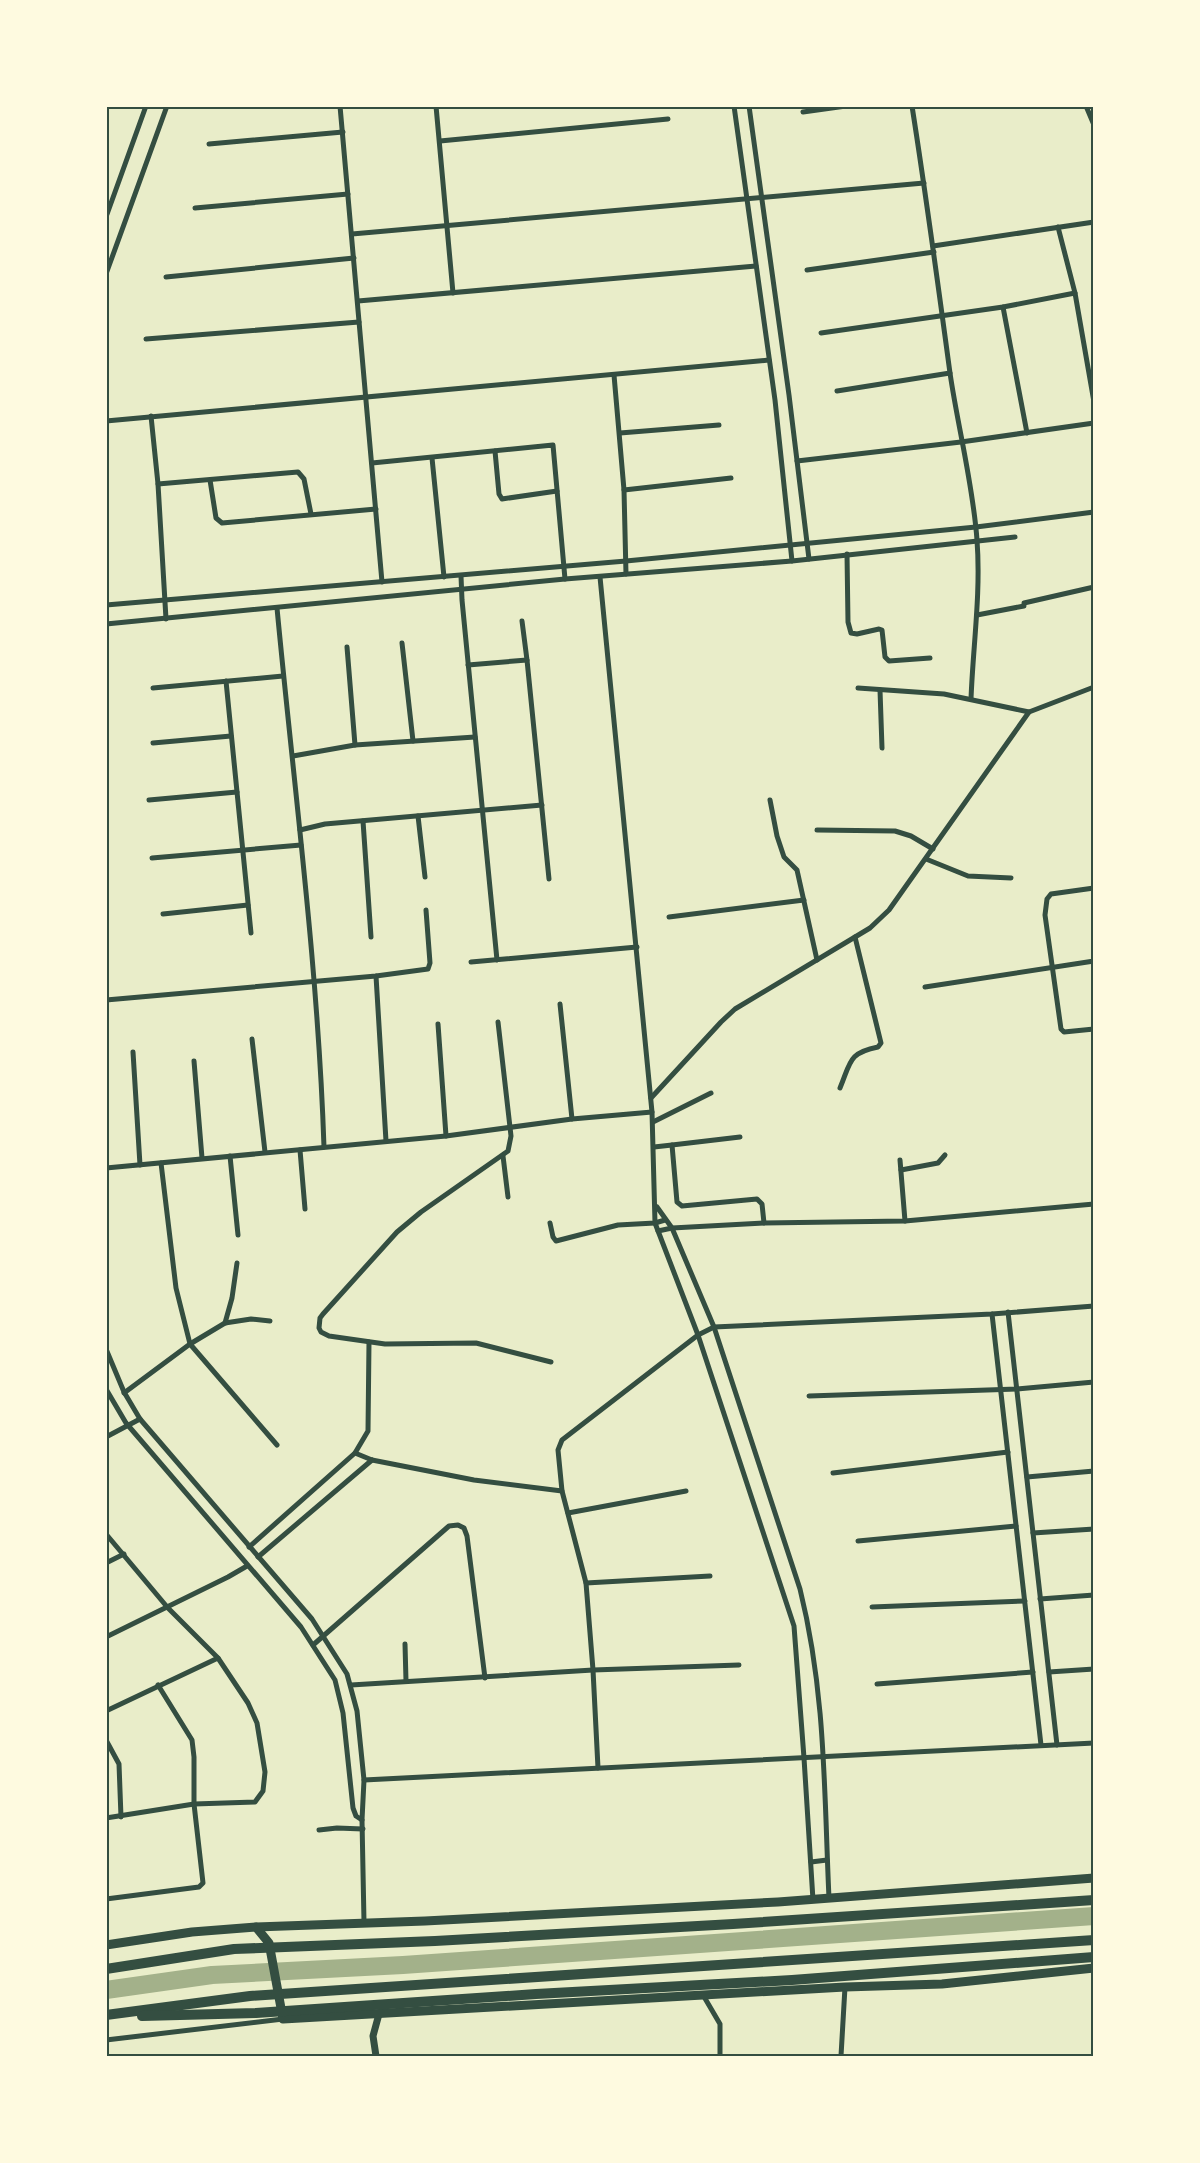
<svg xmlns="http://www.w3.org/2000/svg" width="1200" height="2163" font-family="Lato,sans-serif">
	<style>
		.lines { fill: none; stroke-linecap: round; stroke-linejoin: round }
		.river { stroke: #a3b18a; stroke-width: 18 }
		.minor { stroke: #344e41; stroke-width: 5 }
		.tertiary { stroke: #344e41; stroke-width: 7 }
		.primary { stroke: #344e41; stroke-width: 9 }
		.motorway { stroke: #344e41; stroke-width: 10 }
		.neatline { fill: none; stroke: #344e41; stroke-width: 2 }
	</style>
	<rect width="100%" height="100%" fill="#e9edc9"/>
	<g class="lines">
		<polyline class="river" points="106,1990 212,1975 403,1965 1094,1916"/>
		<g class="minor">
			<polyline points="340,106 382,582"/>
			<polyline points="436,106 453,293"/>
			<polyline points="734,106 775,400 792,561"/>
			<polyline points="749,106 789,395 809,559"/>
			<path d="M912 106C926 195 938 284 950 373 958 428 973 484 977 540 981 593 973 646 971 699"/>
			<polyline points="1086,106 1094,125"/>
			<polyline points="803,112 846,106"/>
			<polyline points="440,141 668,119"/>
			<polyline points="209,144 343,132"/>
			<polyline points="195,208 348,194"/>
			<polyline points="106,217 146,106"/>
			<polyline points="1058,227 1075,293 1094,402"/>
			<polyline points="352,234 924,183"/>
			<polyline points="933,246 1094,222"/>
			<polyline points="807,270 934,252"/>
			<polyline points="106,274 167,106"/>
			<polyline points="166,277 354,258"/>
			<polyline points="358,301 756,266"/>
			<polyline points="1003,307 1027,433"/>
			<polyline points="821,333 1003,307 1075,293"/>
			<polyline points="146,339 359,322"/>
			<polyline points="614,375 624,490 626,574"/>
			<polyline points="837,391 950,373"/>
			<polyline points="151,416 158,484 166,619"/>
			<polyline points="106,421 769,360"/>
			<polyline points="620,433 719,425"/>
			<polyline points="495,451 499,494 502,499 557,491"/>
			<polyline points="432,458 444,577"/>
			<polyline points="797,461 961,442 1094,423"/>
			<polyline points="372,463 553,445 565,579"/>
			<polyline points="210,480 216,518 222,523 376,509"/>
			<polyline points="158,484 298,472 304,479 311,514"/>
			<polyline points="624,490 731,478"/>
			<polyline points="847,554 848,622 851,633 857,634 879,629 882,630 885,657 889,661 930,658"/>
			<polyline points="461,576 462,600 497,960"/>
			<polyline points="600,577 652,1112 655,1223 698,1335 794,1626 804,1758 813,1900"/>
			<polyline points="106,605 626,561 976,527 1094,512"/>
			<path d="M277 608C294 788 318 967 324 1147"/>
			<polyline points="977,615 1024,606 1024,603 1094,587"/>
			<polyline points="522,621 527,660"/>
			<polyline points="106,624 565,579 792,561 1015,537"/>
			<polyline points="402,643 413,741"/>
			<polyline points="347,647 355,745"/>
			<polyline points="468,665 527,660 549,879"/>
			<polyline points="226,681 251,933"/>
			<polyline points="153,688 283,676"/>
			<polyline points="858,688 944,694 1029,712"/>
			<polyline points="880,690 882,748"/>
			<polyline points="153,743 231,736"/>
			<polyline points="293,756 355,745 475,737"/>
			<polyline points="149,800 237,792"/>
			<polyline points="770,800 777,836 784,857 797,870 817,960"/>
			<polyline points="418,816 425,877"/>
			<polyline points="363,821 371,937"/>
			<polyline points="300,830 325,824 542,805"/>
			<polyline points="817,830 895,831 911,836 933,849"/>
			<polyline points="152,858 301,845"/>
			<polyline points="926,859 968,876 1011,878"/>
			<polyline points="1094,888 1051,894 1047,899 1045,915 1061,1029 1064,1032 1094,1029"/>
			<polyline points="163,914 248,905"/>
			<polyline points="669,917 804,900"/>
			<polyline points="471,962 637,947"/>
			<polyline points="376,976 386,1141"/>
			<polyline points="925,987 1094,961"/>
			<polyline points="106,1000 376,976 428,969 430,963 426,910"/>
			<polyline points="560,1004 572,1119"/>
			<polyline points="498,1022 511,1136 508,1151 421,1212 397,1232 323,1314 320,1318 319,1328 321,1332 329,1336 385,1344 476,1343 551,1362"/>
			<polyline points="438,1024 446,1136"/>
			<polyline points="252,1039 265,1152"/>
			<polyline points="133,1052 140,1165"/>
			<polyline points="194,1061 202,1158"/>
			<path d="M840 1088C851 1062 848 1053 878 1047L881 1043 855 937"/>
			<polyline points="651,1098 721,1022 735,1009 870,928 889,910 1029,712 1094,687"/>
			<polyline points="653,1122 711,1093"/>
			<polyline points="740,1137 672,1145 677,1202 682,1206 757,1199 762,1204 764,1223"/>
			<polyline points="654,1147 672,1145"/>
			<polyline points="300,1150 305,1209"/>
			<polyline points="230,1156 238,1235"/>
			<polyline points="503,1156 508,1197"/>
			<polyline points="900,1160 905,1221"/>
			<polyline points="161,1163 176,1288 190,1344 277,1445"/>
			<polyline points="106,1168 446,1136 572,1119 652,1112"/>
			<polyline points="901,1170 938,1163 945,1155"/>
			<path d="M657 1207 672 1228 714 1327 800 1589C826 1694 824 1792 829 1898"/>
			<polyline points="550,1223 553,1237 556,1241 618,1225 655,1223 665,1220"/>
			<polyline points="658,1231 672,1228 764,1223 905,1221 1094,1204"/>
			<polyline points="1008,1312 1057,1745"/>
			<polyline points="992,1314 1041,1745"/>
			<polyline points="225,1323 232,1298 237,1263"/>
			<polyline points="106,1349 124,1392 140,1419 312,1619 347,1674 357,1711 364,1780 362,1820 364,1922"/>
			<polyline points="106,1389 126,1423 301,1627 335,1680 343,1713 353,1808 356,1816 362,1820"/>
			<polyline points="124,1393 190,1344 225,1323 251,1319 270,1321"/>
			<polyline points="809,1396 1017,1389 1094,1382"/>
			<polyline points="106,1437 140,1419"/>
			<polyline points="355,1453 372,1460 474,1480 562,1491"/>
			<polyline points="833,1473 1008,1452"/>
			<polyline points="1027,1477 1094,1471"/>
			<polyline points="568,1513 686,1491"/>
			<polyline points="1033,1533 1094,1529"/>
			<polyline points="106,1534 168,1608 218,1658 248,1703 257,1723 265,1772 263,1791 255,1802 194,1804 106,1818"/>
			<polyline points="858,1541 1016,1526"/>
			<polyline points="249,1547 355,1453 368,1431 369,1342"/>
			<polyline points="258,1557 372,1460"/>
			<polyline points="106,1563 124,1554"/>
			<polyline points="586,1583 710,1576"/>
			<polyline points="1040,1599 1094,1595"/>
			<polyline points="872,1607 1025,1601"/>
			<polyline points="106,1637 228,1577 247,1566"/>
			<polyline points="405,1644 406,1681"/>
			<polyline points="313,1645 449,1526 458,1525 464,1528 467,1536 485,1678"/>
			<polyline points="1049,1672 1094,1669"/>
			<polyline points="877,1684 1033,1672"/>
			<polyline points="351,1685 593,1670 739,1665"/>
			<polyline points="106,1711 218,1658"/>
			<polyline points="106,1740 119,1764 121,1817"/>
			<polyline points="598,1768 593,1670 586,1583 562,1491 558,1450 562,1440 698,1335 714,1327 992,1314 1094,1306"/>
			<polyline points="364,1780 1094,1743"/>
			<polyline points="319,1830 337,1828 363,1829"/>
			<polyline points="811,1862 827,1860"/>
			<polyline points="106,1899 199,1887 203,1883 194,1804 194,1757 192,1740 158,1685"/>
			<polyline points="703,1995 720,2024 720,2056"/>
			<polyline points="106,2040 283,2019"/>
			<polyline points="841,2056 845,1987"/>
		</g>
		<polyline class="tertiary" points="376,2056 373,2036 379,2014"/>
		<g class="primary">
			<polyline points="256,1927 269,1943 283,2019 845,1987 942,1984 1094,1968"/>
			<polyline points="106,1945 192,1932 256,1927 425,1921 778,1902 1094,1878"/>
		</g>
		<g class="motorway">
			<polyline points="106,1969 234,1949 435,1941 733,1924 1094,1900"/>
			<polyline points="106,2015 250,1996 1094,1940"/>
			<polyline points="142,2016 256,2013 536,1994 792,1980 1094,1957"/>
		</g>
	</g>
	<rect width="1200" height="2163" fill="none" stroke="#fefae0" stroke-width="216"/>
	<rect x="108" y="108" width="984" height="1947" class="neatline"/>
</svg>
